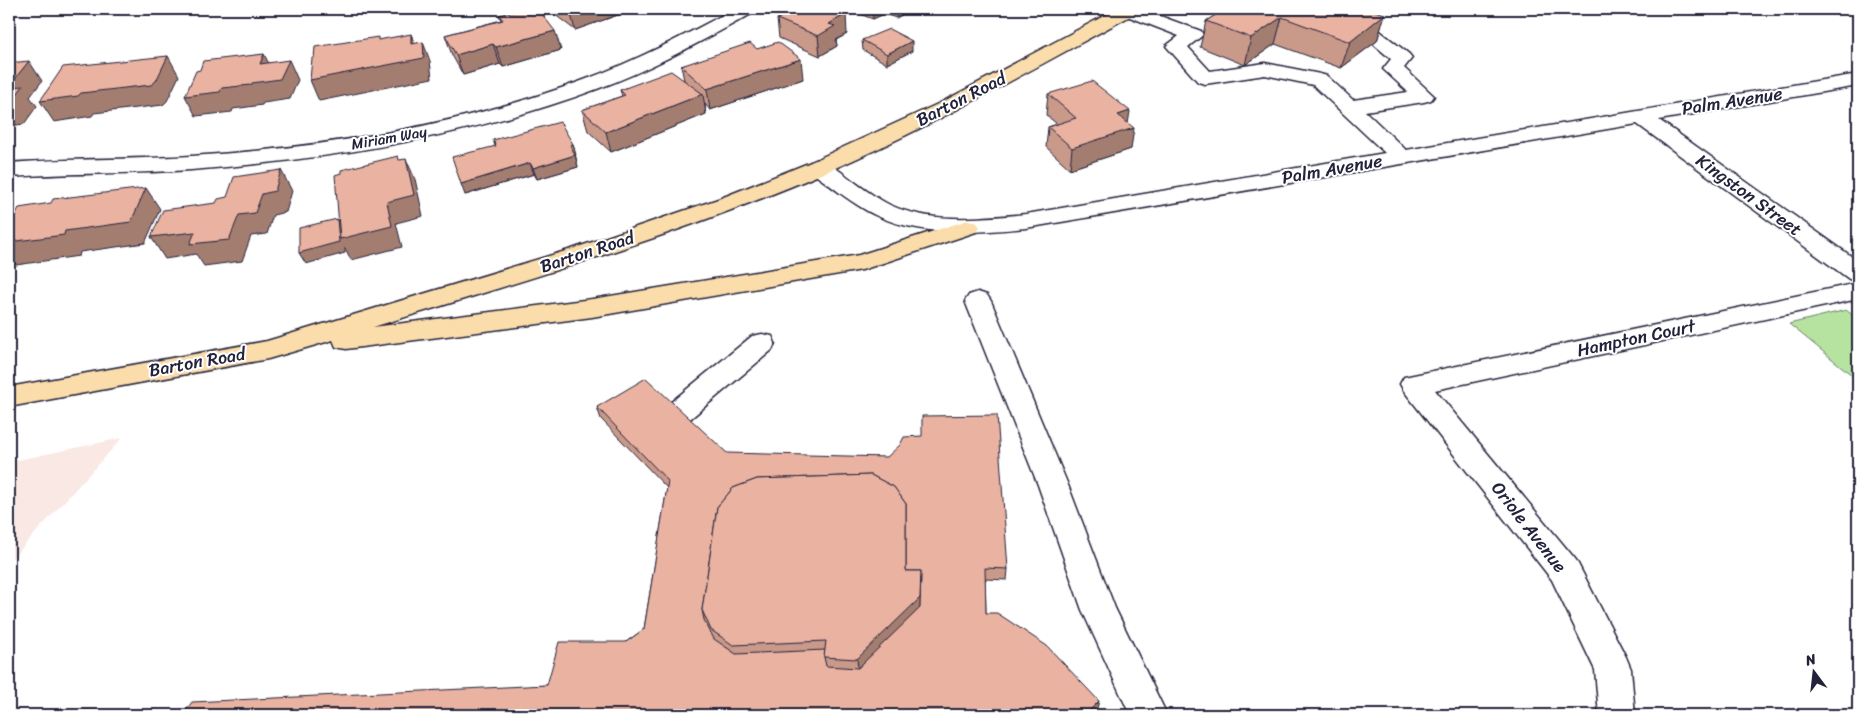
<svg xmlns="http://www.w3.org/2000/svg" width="1867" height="724" font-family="Sriracha,sans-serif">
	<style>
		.built { fill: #f9e8e3 }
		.green { fill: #b7e3a0; stroke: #6c826e }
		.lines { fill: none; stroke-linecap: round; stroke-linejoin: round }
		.minor-casing { stroke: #22223b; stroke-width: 3 }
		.major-casing { stroke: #22223b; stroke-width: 3 }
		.minor { fill: #fff; fill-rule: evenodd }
		.major { fill: #fbddab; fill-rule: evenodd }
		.wall { fill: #c9998a; stroke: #22223b }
		.shaded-wall { fill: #a47d71; stroke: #22223b }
		.building { fill: #eab2a1; stroke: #22223b; fill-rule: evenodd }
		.labels { text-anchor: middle; stroke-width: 4; stroke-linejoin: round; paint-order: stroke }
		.far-street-label { font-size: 15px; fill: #22223b; stroke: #fff }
		.street-label { font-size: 18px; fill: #22223b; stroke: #fff }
	</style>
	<rect width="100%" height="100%" fill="#fff"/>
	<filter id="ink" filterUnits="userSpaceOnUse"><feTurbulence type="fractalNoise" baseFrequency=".02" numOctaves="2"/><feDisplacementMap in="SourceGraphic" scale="10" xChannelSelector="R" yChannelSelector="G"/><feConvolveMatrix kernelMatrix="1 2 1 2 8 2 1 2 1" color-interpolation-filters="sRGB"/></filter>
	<g filter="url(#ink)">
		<polygon class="built" points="122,438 9,562 9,462"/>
		<polygon class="green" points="1846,310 1858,319 1858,380 1789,324"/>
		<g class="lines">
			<defs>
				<g id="minor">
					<path d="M734 9H756L753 13C702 41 652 69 597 89 468 137 328 160 191 170 130 174 69 173 9 177V163C69 158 130 160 191 156 323 148 459 126 584 80 636 61 685 35 734 9Z"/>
					<path d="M1120 9H1141L1201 31 1203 35 1188 47 1210 71 1265 63 1320 74 1327 76 1353 100 1408 92 1383 69 1391 59 1332 9H1352L1409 54 1412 58 1404 68 1434 96 1431 100 1424 102 1365 111 1406 150 1858 74V86L1659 120 1858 261V281L1849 279 1637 124 1026 228C975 233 922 237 875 215 852 204 832 186 811 172L808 167 811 162 819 160 827 162C848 176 868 194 890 205 932 224 982 218 1026 214L1385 153 1313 85 1265 75 1205 84 1198 82 1166 46 1179 36 1122 14Z"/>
					<polygon points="1858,283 1858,299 1435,390 1576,560 1626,657 1631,669 1635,715 1599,715 1595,670 1552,580 1404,391 1400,384 1404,377"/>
					<polygon points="978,292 987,295 991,301 1068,485 1115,608 1167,715 1130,715 1082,610 1038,485 965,301 969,295"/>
					<polygon points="762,334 772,336 775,343 772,350 690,419 680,422 670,419 666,411 670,403 752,336"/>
				</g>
				<path id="major" d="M1117 9H1139L1136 13C1034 68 933 126 826 172 679 235 526 280 373 327L592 299 859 255 968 220 976 222 980 227 976 232 862 270 592 317 346 349 336 347 333 340 268 359 9 407V387L267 341 572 249 721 198 811 162 942 102Z"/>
			</defs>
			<use href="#minor" class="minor-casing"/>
			<use href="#major" class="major-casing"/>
			<use href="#minor" class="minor"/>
			<use href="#major" class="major"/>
		</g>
		<g class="wall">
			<polygon points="549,9 635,9 575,30 550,11"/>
			<polygon points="636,9 660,9 644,14"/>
			<polygon points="846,9 913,9 896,18 884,14 873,19"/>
			<polygon points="931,9 953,9 943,14"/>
			<polygon points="1225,9 1385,14 1377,41 1341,68 1275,44 1245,65 1200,47 1206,21"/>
			<polygon points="786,12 847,34 836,40 837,46 820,56 779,38 777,19 786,14"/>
			<polygon points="499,15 561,50 503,67 500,64 463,75 452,55 445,35 501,20"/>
			<polygon points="862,40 912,51 887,64 863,50"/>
			<polygon points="757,49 803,79 710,110 705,104 706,114 611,152 588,131 582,110 622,96 620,90 684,80 681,66"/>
			<polygon points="1048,94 1128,124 1131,149 1070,169 1046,147 1048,127 1057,124 1046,115"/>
			<polygon points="493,140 573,144 578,167 537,179 534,174 465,195 495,146"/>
			<polygon points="597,407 727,453 1008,569 1007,580 985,579 986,613 1096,712 1093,715 80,715 184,713 547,685 626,642 644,629 667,488 601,419"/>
		</g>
		<g class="shaded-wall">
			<polygon points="576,9 635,9 575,30 570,11"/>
			<polygon points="643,9 660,9 644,14"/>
			<polygon points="872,9 884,9 884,14 873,19"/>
			<polygon points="896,9 913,9 896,18"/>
			<polygon points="943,9 953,9 943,14"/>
			<polygon points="846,14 847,34 836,40 837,46 820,56 818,36 829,24"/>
			<polygon points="1385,14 1377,41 1341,68 1350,42"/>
			<polygon points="1282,17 1275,44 1245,65 1251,38"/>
			<polygon points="555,31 561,50 503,67 496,47"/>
			<polygon points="411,34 419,54 423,42 430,61 432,78 319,101 310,80 411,44"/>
			<polygon points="912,41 912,51 887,64 887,54"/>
			<polygon points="493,44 500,64 463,75 456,55"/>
			<polygon points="264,54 274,74 289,60 298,80 290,99 263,103 262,105 233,109 232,112 196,116 185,96 222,88 260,64"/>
			<polygon points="168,56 179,76 167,101 163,105 94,113 92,116 54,122 40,101"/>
			<polygon points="10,59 19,73 29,61 42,81 30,97 37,106 24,124 9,126 9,104 12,87 9,67 9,60"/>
			<polygon points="801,59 803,79 710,110 707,89"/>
			<polygon points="703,94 706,114 611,152 606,132"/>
			<polygon points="1130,111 1127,131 1134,128 1131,149 1070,169 1072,148 1118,115"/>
			<polygon points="573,144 576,155 573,156 570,145"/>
			<polygon points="575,155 578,167 537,179 533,168"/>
			<polygon points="406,159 415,179 423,216 396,223 402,247 351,260 345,248 345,253 306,264 299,253 337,219 343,231"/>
			<polygon points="530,163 534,174 465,195 461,184"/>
			<polygon points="281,170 292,191 286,212 273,215 267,234 251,236 242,261 204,266 196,254 165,259 151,237 262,194"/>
			<polygon points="146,188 160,209 145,243 80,252 79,256 16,265 9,256 9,242 65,231"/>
			<polygon points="9,207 20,221 9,239"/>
			<polygon points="921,571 920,619 859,678 857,659"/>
			<polygon points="1099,701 1096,712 1093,715 1085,715"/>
		</g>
		<g class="building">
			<polygon points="524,9 538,9 555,31 496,47 493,44 456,55 445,35 503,20 499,15"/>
			<polygon points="568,9 576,9 570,11"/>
			<polygon points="793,9 832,9 846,14 829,24 835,26 818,36 777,19 788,13 786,12"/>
			<polygon points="1225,9 1369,9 1385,14 1350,42 1282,17 1251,38 1206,21"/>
			<polygon points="889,29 912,41 887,54 862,40"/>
			<polygon points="411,34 411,44 423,42 424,58 310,80 312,58 314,58 315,47 378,37 378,40"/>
			<polygon points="778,42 801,59 707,89 681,66 750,43 757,49"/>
			<polygon points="264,54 260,64 289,60 280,79 252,83 251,85 222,88 220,92 185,96 196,71 200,70 203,61"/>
			<polygon points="168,56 156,81 151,85 81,93 78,96 40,101 63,67"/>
			<polygon points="29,61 17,76 12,87 23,86 10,104 9,104 9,63"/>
			<polygon points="671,71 703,94 606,132 582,110 625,95 620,90"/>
			<polygon points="1092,81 1130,111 1118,115 1134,128 1072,148 1048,127 1076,118 1048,94"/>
			<polygon points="560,122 573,144 570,145 575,155 533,168 530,163 461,184 452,157 496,146 493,140"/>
			<polygon points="398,156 399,160 406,159 414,195 387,202 392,226 340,239 335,175 341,173 341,170"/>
			<polygon points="281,170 275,191 262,194 255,213 239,215 229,240 190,244 195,232 151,237 163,210 216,203 218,199 227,197 234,177"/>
			<polygon points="146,188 131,222 65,231 64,235 9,242 9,226 19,208 51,203 53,199"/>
			<polygon points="337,219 339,242 299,253 299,228"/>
			<path d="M646 378 727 453 887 457 900 445 904 437 922 436V416L997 415 1008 569 985 568 986 613H997L1047 646 1099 701 1085 715H80L84 710 184 713 192 702 547 685 559 642H626L644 629 668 481 597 407ZM871 475 894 487 906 504V571H921L920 608 858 668 826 666 824 657 825 650 736 654 714 639 704 620 702 610 717 507 733 488 757 479Z"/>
			<polygon points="871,475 894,487 906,504 906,571 921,571 920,598 857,659 824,657 826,641 733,645 711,630 702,610 717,507 733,488 757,479"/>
		</g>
	</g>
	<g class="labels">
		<g class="far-street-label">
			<text transform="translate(389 138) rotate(-10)" y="5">Miriam Way</text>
		</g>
		<g class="street-label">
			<text transform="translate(961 99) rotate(-27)" y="6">Barton Road</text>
			<text transform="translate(1732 101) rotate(-9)" y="6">Palm Avenue</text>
			<text transform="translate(1332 169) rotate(-10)" y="6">Palm Avenue</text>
			<text transform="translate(1749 195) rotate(36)" y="6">Kingston Street</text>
			<text transform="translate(587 252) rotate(-18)" y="6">Barton Road</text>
			<text transform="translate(1636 338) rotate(-12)" y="6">Hampton Court</text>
			<text transform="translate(197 362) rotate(-10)" y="6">Barton Road</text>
			<text transform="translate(1529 527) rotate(52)" y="6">Oriole Avenue</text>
		</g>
	</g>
	<rect width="1867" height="724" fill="none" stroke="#fff" stroke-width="30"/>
	<rect x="15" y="15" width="1837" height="694" fill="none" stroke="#22223b" stroke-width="2" filter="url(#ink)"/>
	<g transform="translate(1814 672) rotate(345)" stroke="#ffffff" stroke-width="4" paint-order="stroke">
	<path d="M0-4L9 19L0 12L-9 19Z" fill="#22223b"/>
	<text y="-8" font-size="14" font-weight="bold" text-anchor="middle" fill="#22223b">N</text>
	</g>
</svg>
